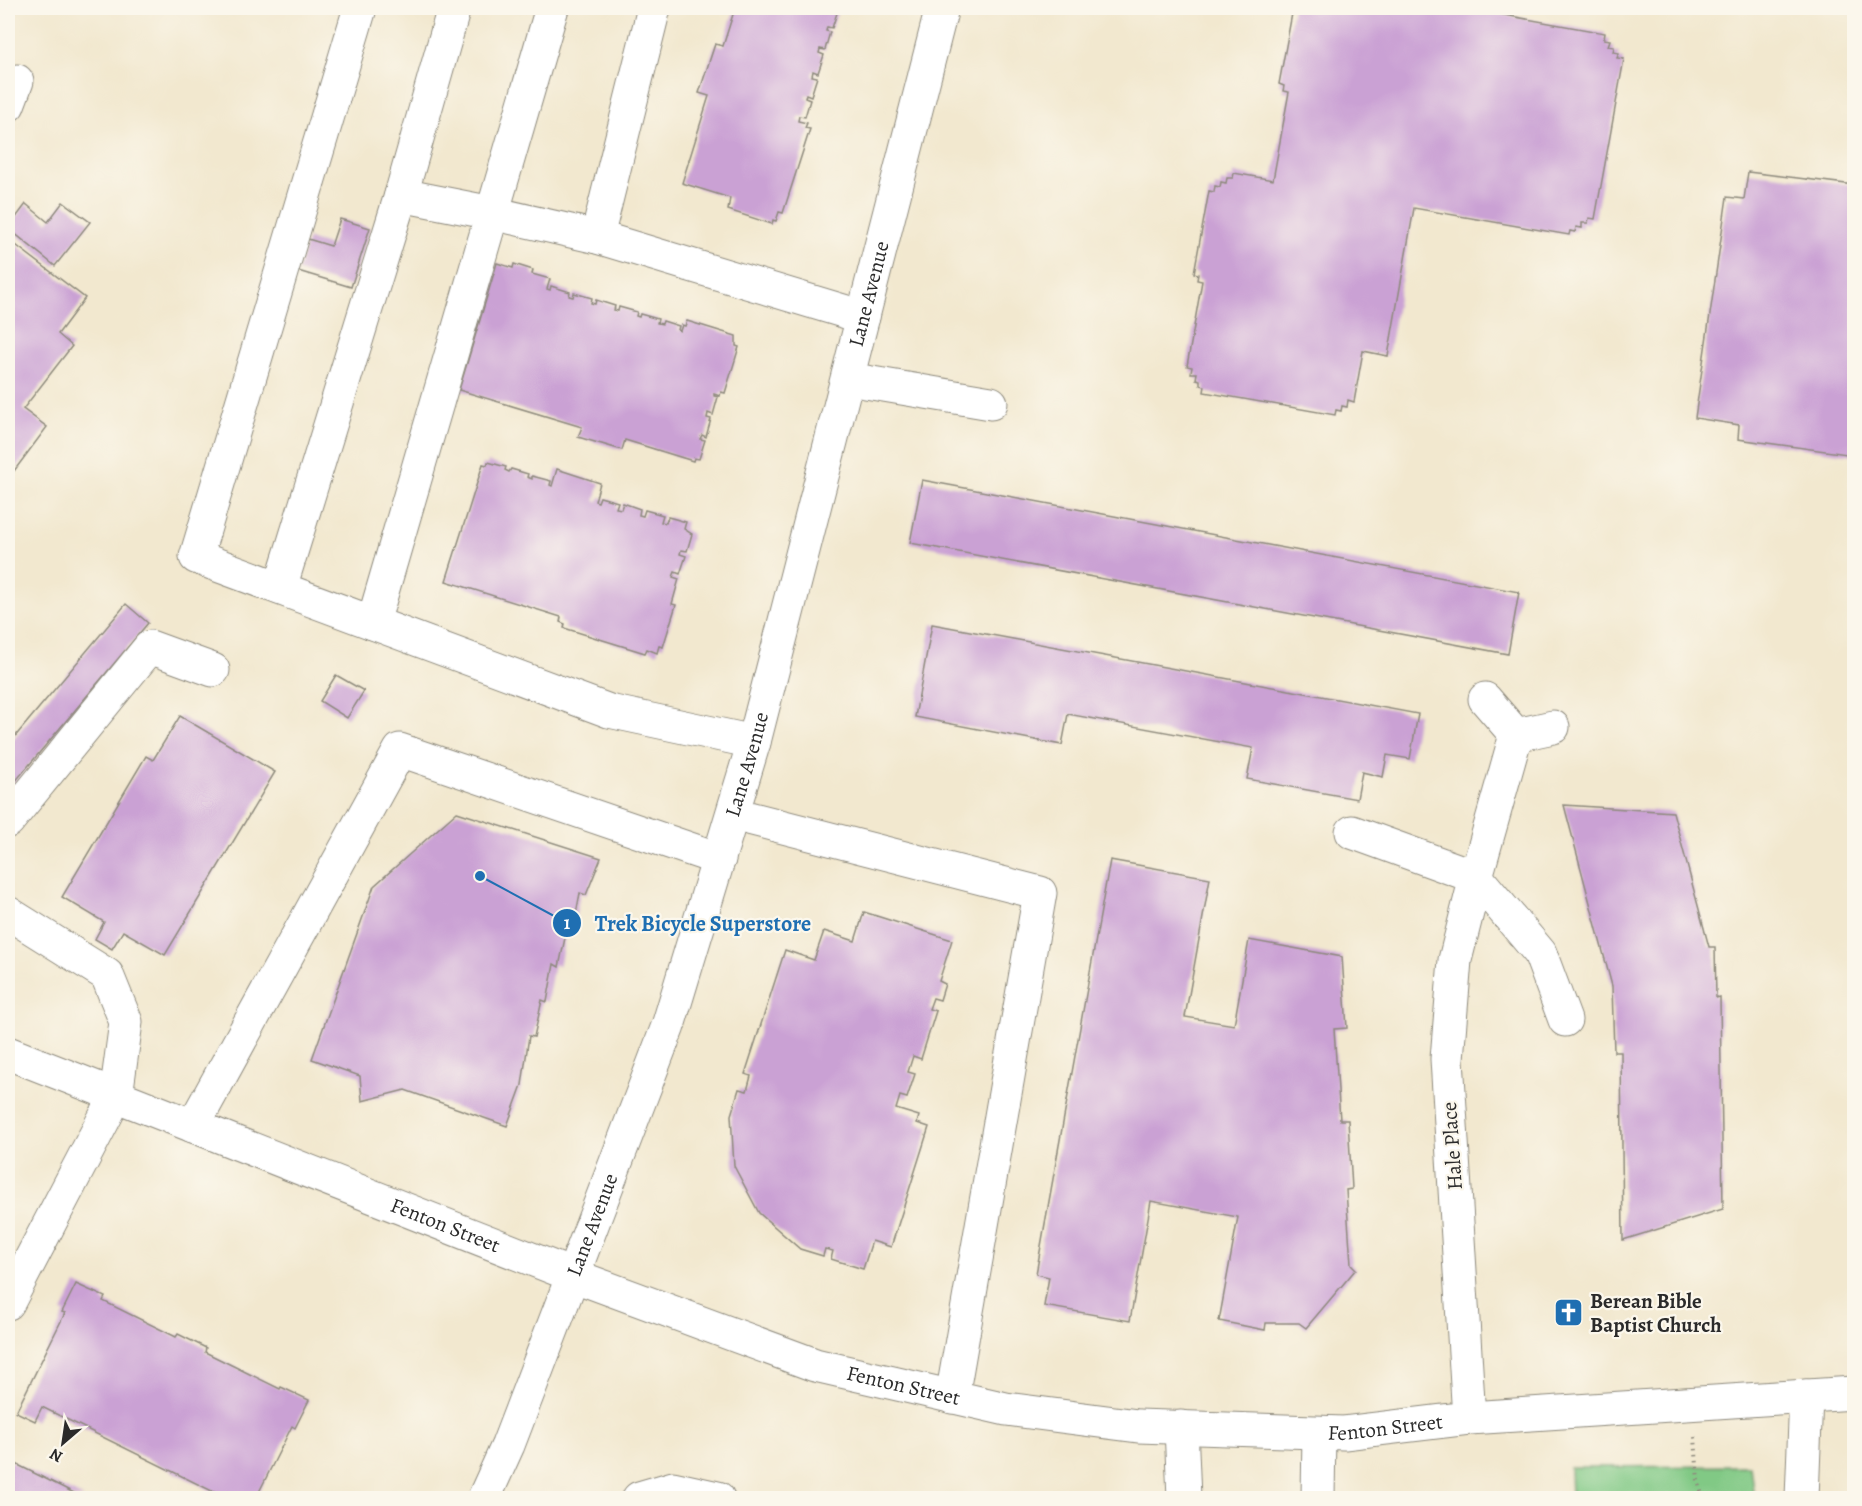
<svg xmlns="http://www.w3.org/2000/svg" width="1862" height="1506" font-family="Alegreya,serif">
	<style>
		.green { fill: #81c985; stroke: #567a58; stroke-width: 1.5 }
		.building { fill: #caa1d4 }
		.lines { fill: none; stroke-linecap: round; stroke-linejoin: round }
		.minor-casing { stroke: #8e8a7d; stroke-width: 35 }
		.major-casing { stroke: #8e8a7d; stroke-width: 35 }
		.path { stroke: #8e8a7d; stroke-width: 4; stroke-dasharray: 1.5 4.5; stroke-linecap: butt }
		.minor { stroke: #fff; stroke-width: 33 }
		.major { stroke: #fff; stroke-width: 33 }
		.labels { text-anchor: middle; stroke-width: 4.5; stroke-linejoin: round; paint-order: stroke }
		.street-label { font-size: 21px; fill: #2b2b2b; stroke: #fbf7ec }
		.poi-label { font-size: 21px; font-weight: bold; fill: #2b2b2b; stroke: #fbf7ec; text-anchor: start }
		.leader { fill: none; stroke: #1f6fb2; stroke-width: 2 }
		.callout-dot { fill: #1f6fb2; stroke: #fbf7ec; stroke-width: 2 }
		.mark-label { font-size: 18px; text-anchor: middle; font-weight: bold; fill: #fff }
		.callout-label { font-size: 22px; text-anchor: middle; font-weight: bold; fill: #1f6fb2; stroke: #fbf7ec; stroke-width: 4.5; stroke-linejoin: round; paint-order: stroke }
	</style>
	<rect width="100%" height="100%" fill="#fbf7ec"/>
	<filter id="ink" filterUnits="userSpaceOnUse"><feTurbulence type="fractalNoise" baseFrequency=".0167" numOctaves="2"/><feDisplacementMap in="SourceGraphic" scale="12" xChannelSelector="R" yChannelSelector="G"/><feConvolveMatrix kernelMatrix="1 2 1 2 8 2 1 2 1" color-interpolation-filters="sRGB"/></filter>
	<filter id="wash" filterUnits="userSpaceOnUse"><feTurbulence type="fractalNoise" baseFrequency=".008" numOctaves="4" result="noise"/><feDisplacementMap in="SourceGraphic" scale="24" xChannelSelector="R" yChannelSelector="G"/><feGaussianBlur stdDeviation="1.35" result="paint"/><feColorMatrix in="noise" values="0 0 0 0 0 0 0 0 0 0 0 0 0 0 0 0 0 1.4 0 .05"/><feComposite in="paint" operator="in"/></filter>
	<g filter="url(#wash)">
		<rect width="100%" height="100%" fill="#f2e8cf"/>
		<polygon class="green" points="1750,1466 1754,1498 1571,1498 1570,1467"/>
		<g id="blocks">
			<g class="building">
				<polygon points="735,8 833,8 838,10 832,28 827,27 826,31 830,32 825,50 820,49 819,53 824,55 818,73 813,71 812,76 817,77 811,96 806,94 805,98 810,100 805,117 799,116 798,121 807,123 805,128 810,129 783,213 779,212 776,221 773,220 772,224 728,210 730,198 682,183 709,96 699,93 715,44 723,46"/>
				<polygon points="1293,8 1483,8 1482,11 1605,33 1604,39 1610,40 1608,46 1614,47 1613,52 1619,53 1617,58 1624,59 1595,219 1589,218 1588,223 1582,223 1582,228 1576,227 1575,232 1570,231 1569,235 1414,208 1388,356 1363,351 1354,402 1348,400 1347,407 1342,406 1341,411 1336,410 1335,415 1204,392 1205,386 1200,385 1200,380 1196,379 1197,373 1191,373 1192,367 1187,366 1202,281 1197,280 1198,274 1194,273 1209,191 1214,192 1215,186 1220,187 1221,182 1226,183 1227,178 1233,178 1234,173 1273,180 1289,92 1283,91 1284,86 1279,84"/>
				<polygon points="1748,172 1854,185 1854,455 1738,439 1739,425 1695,418 1727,197 1744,199"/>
				<polygon points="63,202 90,222 55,266 8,228 26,204 48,222"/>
				<polygon points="340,219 370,228 351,287 298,271 308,239 331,246"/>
				<polygon points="8,239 85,298 58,334 72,346 23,409 47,427 8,479"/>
				<polygon points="497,263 513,268 514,264 533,270 532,274 550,279 547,289 550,290 551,286 570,292 569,296 573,297 574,293 592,298 591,303 595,304 596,300 615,306 614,310 618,311 619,307 637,312 636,316 639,317 640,314 658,319 657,323 662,324 663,321 679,326 678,330 680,331 682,325 685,326 687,321 736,336 736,346 739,347 725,393 721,392 720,396 714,394 714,396 718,397 713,415 708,413 707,418 711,419 706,437 702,435 700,439 705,440 699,459 694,458 693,461 625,440 622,450 578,437 582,427 459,390"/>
				<polygon points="488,462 506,467 505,470 509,472 511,469 528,474 527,477 532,479 532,476 551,481 550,485 552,486 557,469 600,483 595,501 598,502 600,497 618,502 616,508 621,509 623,503 640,509 639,515 643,516 645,510 663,515 661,522 666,523 668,517 686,522 684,529 692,534 687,551 681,550 680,554 686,556 680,574 675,572 673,577 679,579 672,604 676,605 663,647 659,646 657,653 647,649 645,653 564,628 565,624 560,622 561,617 446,581 483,464 487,465"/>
				<polygon points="922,480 1519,592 1508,654 910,543"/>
				<polygon points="126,604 148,623 14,783 8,777 8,745"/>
				<polygon points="932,624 1418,714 1410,759 1387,755 1383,777 1362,772 1357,799 1247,779 1253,748 1068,714 1062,745 915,717"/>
				<polygon points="336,675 364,691 347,718 320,701"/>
				<polygon points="180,716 275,772 165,955 123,931 112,949 95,939 104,922 62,897 146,756 153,760"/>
				<polygon points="1564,805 1673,812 1709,947 1715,947 1716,998 1720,997 1723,1209 1623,1240 1621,1052 1614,1052 1612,986"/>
				<polygon points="457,812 601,858 586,895 580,893 573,930 567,928 559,967 554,964 547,1002 542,1000 534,1037 529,1036 522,1085 507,1126 405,1090 362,1101 360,1076 312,1059 374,886"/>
				<polygon points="1110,860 1210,878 1185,1017 1234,1025 1249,940 1342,957 1347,1028 1334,1029 1340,1120 1348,1120 1352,1189 1346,1190 1351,1264 1356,1269 1306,1328 1299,1323 1266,1323 1265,1330 1219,1321 1238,1217 1151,1201 1130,1321 1044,1306 1049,1277 1036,1274"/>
				<polygon points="864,912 952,940 939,981 945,984 940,1000 933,998 929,1009 936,1011 921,1059 913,1056 908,1072 915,1074 907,1098 900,1096 896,1109 919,1116 917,1123 929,1127 891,1247 872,1241 863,1269 831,1259 833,1251 825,1249 823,1256 800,1249 759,1213 734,1166 731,1115 739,1089 747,1091 751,1076 745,1074 785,950 814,960 824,931 855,941"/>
				<polygon points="76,1284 105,1297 103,1301 176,1337 178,1334 206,1348 205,1352 280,1389 281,1387 309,1400 295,1428 292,1426 256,1498 226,1498 42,1407 35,1421 16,1412 65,1313 62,1312"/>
				<polygon points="8,1460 84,1498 8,1498"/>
			</g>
		</g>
	</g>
	<g filter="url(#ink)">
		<use href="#blocks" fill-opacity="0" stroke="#8e8a7d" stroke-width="1.5"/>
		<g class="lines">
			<defs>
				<g id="minor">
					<polyline points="360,8 196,557 609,711 754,742"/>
					<polyline points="654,8 597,237 863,317"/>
					<polyline points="8,105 17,81"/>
					<polyline points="401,195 454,8"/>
					<polyline points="848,379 991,403"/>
					<polyline points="280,588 401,195 492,213 597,237"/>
					<polyline points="373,623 552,8"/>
					<polyline points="1485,699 1516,735"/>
					<polyline points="733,814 1040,893 952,1397"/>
					<polyline points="8,821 150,647 213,670"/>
					<polyline points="1352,832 1476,877 1540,953 1565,1020"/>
					<polyline points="8,913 107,975 126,1022 116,1096 8,1303"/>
					<path id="s1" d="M8 1053 572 1275 815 1365 1006 1409 1138 1426 1344 1433 1469 1418 1854 1393"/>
					<polyline points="193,1126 400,750 719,859"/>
					<polyline points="1469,1418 1447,1059 1455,960 1476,877 1516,735 1553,727"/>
					<polyline points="1181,1427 1184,1498"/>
					<polyline points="639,1498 673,1488 718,1498"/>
					<polyline points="1318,1498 1319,1433"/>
					<polyline points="1802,1498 1806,1396"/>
				</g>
				<g id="major">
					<path id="s2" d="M484 1498 508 1445 668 1026 754 742 942 8"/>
				</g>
			</defs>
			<use href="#minor" class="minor-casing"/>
			<use href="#major" class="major-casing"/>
			<polyline class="path" points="1695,1437 1698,1481 1703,1498"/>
			<use href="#minor" class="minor"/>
			<use href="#major" class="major"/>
		</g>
	</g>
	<defs>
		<symbol id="church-square" viewBox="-11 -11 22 22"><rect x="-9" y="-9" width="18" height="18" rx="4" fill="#1f6fb2" stroke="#fbf7ec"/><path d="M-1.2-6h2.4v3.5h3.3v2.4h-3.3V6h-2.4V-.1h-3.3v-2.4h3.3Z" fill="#fff"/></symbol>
	</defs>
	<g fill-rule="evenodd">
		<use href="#church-square" x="1552" y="1296" width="33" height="33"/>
	</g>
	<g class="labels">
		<g class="street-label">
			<text dy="7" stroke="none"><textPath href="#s2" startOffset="1266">Lane Avenue</textPath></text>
			<text dy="7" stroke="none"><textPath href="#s2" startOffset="780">Lane Avenue</textPath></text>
			<text transform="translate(1452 1146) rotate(-94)" y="7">Hale Place</text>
			<text dy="7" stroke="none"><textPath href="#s2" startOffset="294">Lane Avenue</textPath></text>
			<text dy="7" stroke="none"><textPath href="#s1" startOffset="470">Fenton Street</textPath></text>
			<text dy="7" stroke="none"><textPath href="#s1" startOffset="956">Fenton Street</textPath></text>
			<text dy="7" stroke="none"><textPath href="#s1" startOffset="1442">Fenton Street</textPath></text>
		</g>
		<g class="poi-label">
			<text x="1590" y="1308">Berean Bible<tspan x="1590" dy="24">Baptist Church</tspan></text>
		</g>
	</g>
	<path class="leader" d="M480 876L567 923"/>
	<g class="callout-dot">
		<circle cx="480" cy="876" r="6"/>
		<circle cx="567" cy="923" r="15"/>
	</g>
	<g class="mark-label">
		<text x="567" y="929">1</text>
	</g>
	<g class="callout-label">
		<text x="703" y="931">Trek Bicycle Superstore</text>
	</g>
	<rect width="1862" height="1506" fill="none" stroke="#fbf7ec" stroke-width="30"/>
	<g transform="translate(63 1443) rotate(209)" stroke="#fbf7ec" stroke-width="4.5" paint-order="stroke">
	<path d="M0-4.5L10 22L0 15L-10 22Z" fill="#2b2b2b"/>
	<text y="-9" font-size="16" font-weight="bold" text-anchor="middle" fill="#2b2b2b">N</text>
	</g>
</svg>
